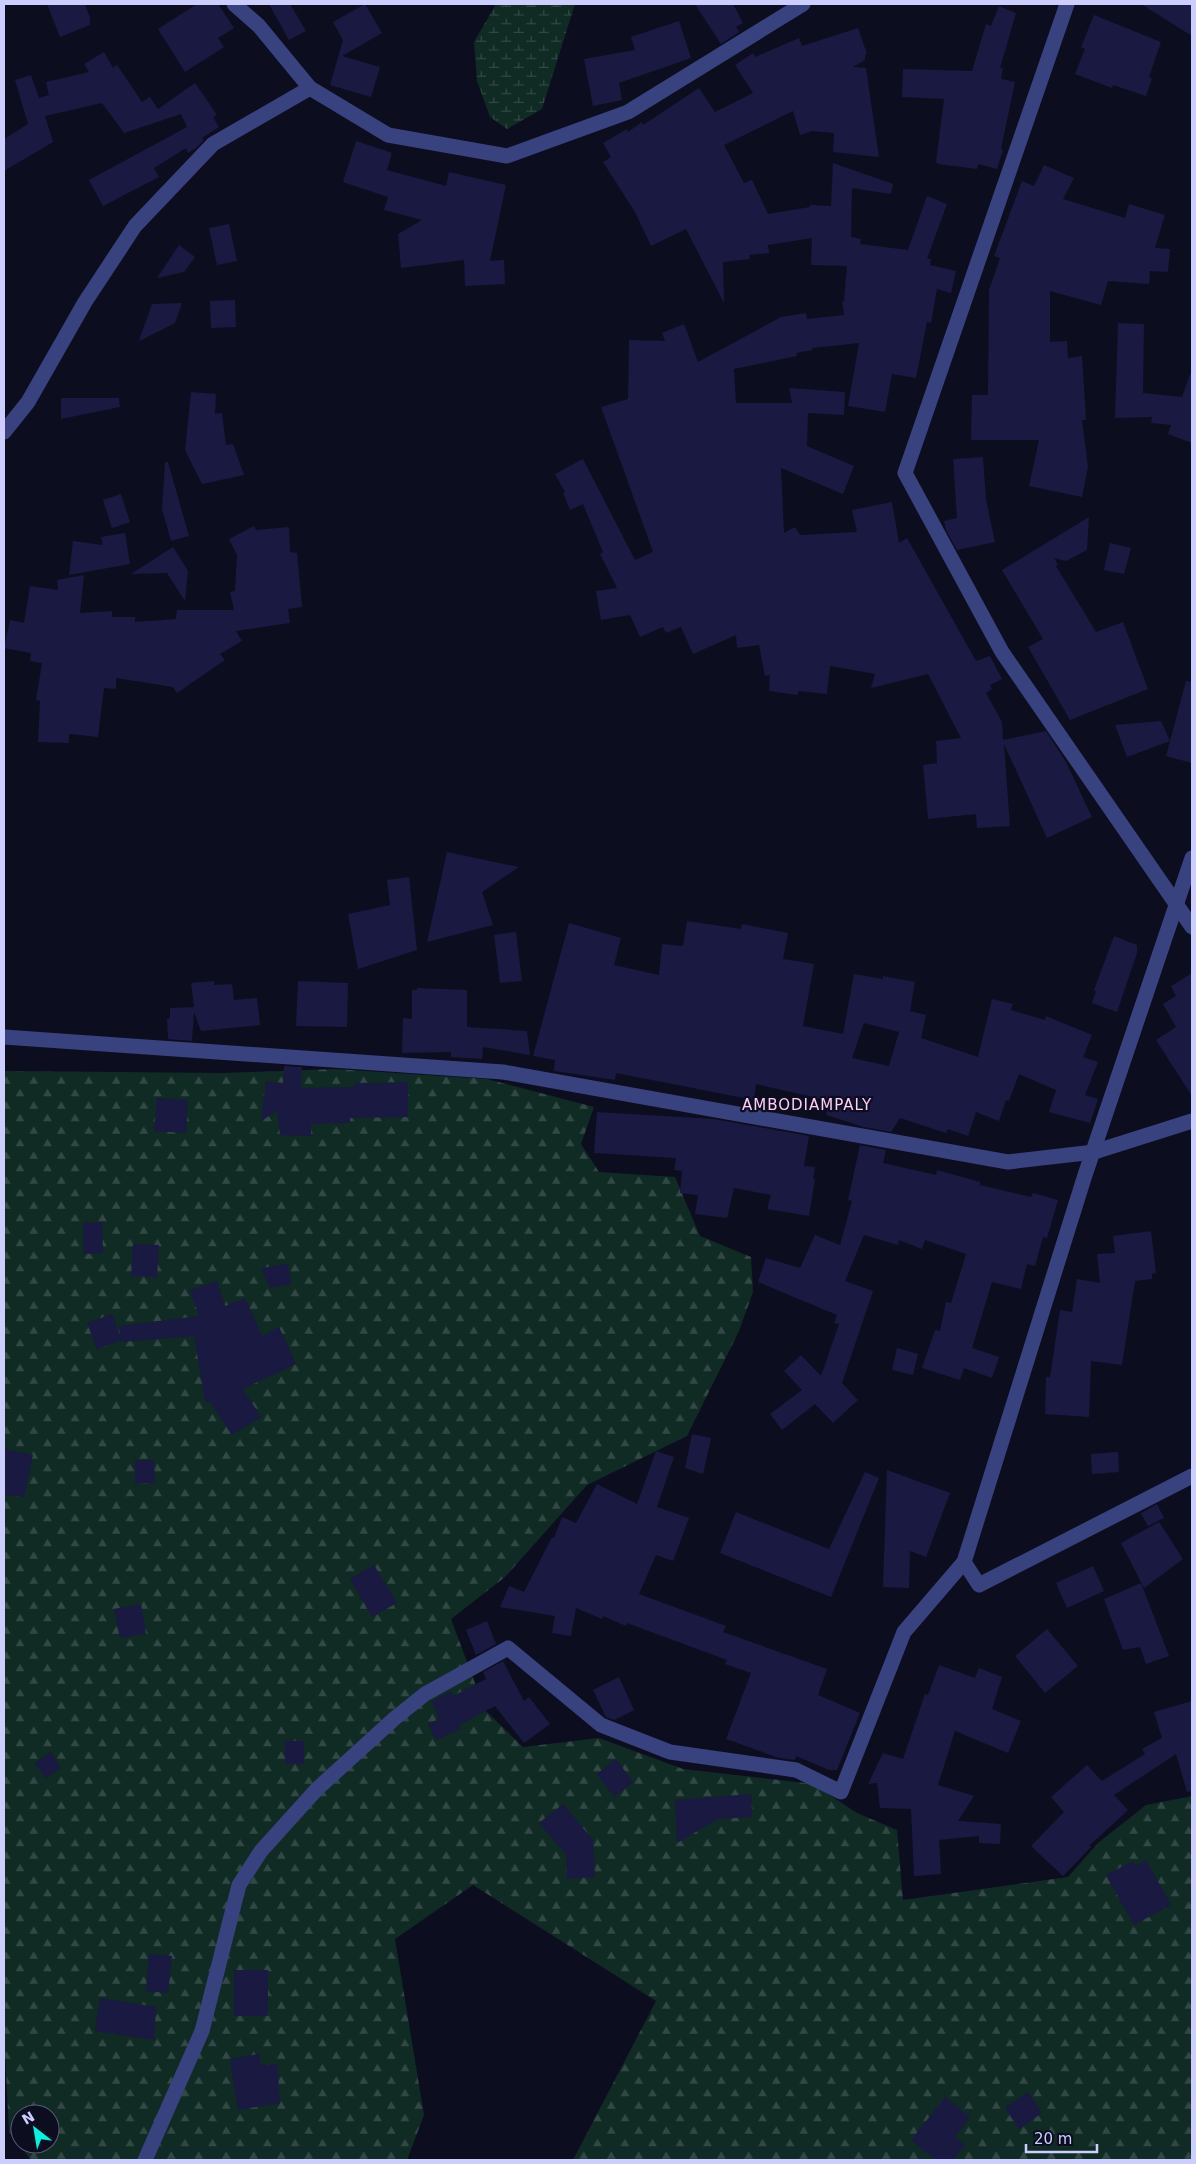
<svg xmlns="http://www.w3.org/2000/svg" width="1196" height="2164" font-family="'DejaVu Sans',sans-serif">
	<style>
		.forest { fill: url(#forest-firs); fill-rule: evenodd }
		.wetland { fill: url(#wetland-marsh) }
		.building { fill: #1a1941; fill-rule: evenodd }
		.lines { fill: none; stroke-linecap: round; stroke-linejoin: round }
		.minor { stroke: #38427f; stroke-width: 15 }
		.labels { text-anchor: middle; stroke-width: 4.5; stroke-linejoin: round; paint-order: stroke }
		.neighbourhood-label { font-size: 15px; letter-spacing: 1px; fill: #ffcef6; stroke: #0d0d20 }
	</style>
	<defs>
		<pattern id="forest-firs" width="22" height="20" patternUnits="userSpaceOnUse" patternTransform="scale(1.25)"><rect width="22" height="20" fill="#102a24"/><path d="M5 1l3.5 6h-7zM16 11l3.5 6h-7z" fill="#324845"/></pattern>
		<pattern id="wetland-marsh" width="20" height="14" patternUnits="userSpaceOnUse" patternTransform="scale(1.25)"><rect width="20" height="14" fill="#102a24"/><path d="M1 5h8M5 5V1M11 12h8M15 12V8" fill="none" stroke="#324845"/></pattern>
	</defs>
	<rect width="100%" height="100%" fill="#0d0d20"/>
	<path class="forest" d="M335 1069 487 1079 594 1107 581 1144 599 1172 675 1177 700 1236 751 1257 753 1292 739 1331 687 1436 587 1485 505 1577 451 1619 485 1710 523 1747 599 1738 683 1769 813 1784 857 1813 897 1830 903 1900 1068 1877 1098 1843 1146 1805 1192 1796V2160H573L656 2001 473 1885 395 1939 424 2115 407 2160H31L9 2132 4 2033V1071L225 1073ZM20 2114H50V2144H20Z"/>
	<polygon class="wetland" points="496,4 575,4 542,109 507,129 490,117 477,81 474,42"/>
	<g class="building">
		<polygon points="47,4 85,4 90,18 90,25 60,37"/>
		<polygon points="197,4 218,4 234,28 218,38 224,47 185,72 158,29"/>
		<polygon points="269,4 290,4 306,31 289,40"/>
		<polygon points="365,4 382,33 342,56 380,67 371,97 330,85 343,40 333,22"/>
		<polygon points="695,4 733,4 743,23 736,27 739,32 721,44"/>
		<polygon points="1141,4 1192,4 1192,36"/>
		<polygon points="999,6 1016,13 1000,68 1003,68 1001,79 1015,82 1001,149 1003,150 997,169 978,164 977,169 938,164 936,162 944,99 902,97 903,69 972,71 986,24 991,26"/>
		<polygon points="1094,15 1161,42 1149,77 1152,78 1146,96 1113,85 1112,88 1075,74 1085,49 1081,47"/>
		<polygon points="679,21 691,58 619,83 622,100 593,106 584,59 635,50 631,37"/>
		<polygon points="858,28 867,54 865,55 865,60 853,67 866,68 879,157 833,152 834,133 812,131 800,135 793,111 724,145 744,183 752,180 768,214 810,207 810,205 831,206 833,163 893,184 891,194 852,188 851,237 861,239 860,244 908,250 927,196 947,204 927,259 931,259 930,265 956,271 951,293 937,289 931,323 927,322 916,378 892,374 885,412 848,406 859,343 812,348 812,350 796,353 797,356 734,369 736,403 792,403 789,388 845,392 844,415 808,413 807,446 854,466 843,494 781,468 784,533 795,527 800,535 857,532 852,510 892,502 899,543 907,538 976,661 990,656 1002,679 990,685 992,689 986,693 1002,722 1003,740 1046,731 1066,762 1092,817 1047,838 1004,744 1010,826 977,828 976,814 928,819 923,765 937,763 936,741 961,738 928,674 871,688 875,674 830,666 827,694 798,691 798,695 769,691 770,675 765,676 759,645 737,648 736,635 693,654 681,627 666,633 663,627 640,637 630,615 601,620 596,591 617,588 600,554 603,552 583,504 570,510 563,493 565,492 555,474 583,459 635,560 653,552 601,407 628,399 629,340 665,341 662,333 684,324 698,362 781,317 806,313 807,319 844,315 842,301 844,301 847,266 811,265 812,238 768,245 769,253 749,255 750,259 723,262 724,303 686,229 651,246 635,212 603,162 611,157 603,143 627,129 628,132 642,122 643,125 699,88 715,112 753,93 735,65 753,53 755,57 799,38 802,46"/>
		<polygon points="104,52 113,68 117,65 142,102 150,97 158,109 195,83 217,115 213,117 219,127 202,138 204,140 196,148 188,153 186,148 154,168 159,177 103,206 89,180 187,127 181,114 124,133 102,103 45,116 53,142 4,171 4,139 28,124 15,80 31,75 39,98 49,95 46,82 89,72 84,64"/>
		<polygon points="356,141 392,153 387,170 446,186 449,172 506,185 490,261 504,260 505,284 465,286 464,260 401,268 398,234 422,220 384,210 388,197 343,182"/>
		<polygon points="1044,165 1074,178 1063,199 1125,218 1129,204 1165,215 1155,248 1170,249 1168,272 1150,271 1149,284 1108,281 1101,305 1050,291 1050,342 1067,341 1068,358 1082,356 1086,420 1082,420 1088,467 1082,497 1029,486 1039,440 971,440 972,395 988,395 989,290 1000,258 994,256 1022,181 1034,186"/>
		<polygon points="229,224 237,261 217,265 209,228"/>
		<polygon points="179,245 195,257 184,272 157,278"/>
		<polygon points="235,300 236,327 211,328 210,301"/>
		<polygon points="182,303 175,323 139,341 152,304"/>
		<polygon points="1118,323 1144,324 1143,393 1182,397 1190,374 1192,375 1192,443 1168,434 1171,425 1151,423 1152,417 1115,418"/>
		<polygon points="191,392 216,394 215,414 222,413 226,445 233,444 244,475 202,484 185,450"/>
		<polygon points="61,398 119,398 120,407 61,419"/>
		<polygon points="983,457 986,500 995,542 957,550 946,530 944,521 957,518 953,459"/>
		<polygon points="165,462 168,462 189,536 171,541 162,509"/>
		<polygon points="121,494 130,522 112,528 103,500"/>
		<polygon points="1089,517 1087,550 1066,561 1054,558 1058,565 1056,566 1096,632 1123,622 1148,689 1070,720 1028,647 1043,639 1002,570"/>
		<polygon points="254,526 256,530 289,527 290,552 297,553 302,607 288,609 290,623 236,631 242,641 220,654 225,660 177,693 173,687 116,678 116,689 104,688 98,737 69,734 69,743 38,742 40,701 36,700 42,663 30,661 31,653 4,648 10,620 24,623 30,586 58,590 57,580 84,575 80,613 112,611 112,617 135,617 135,622 176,619 177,610 234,610 230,592 235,591 237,555 229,539"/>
		<polygon points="125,533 130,564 69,575 73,541 103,545 101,537"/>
		<polygon points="1110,543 1131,548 1124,574 1104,570"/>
		<polygon points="173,547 188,571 185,601 167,573 131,574"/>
		<polygon points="1186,681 1192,682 1192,763 1166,756"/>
		<polygon points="1161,721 1170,741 1127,757 1115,725"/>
		<polygon points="447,852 519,867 482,892 493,925 427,942"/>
		<polygon points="409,877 417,950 358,969 348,914 390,905 387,880"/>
		<path d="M687 921 741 929 742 924 788 933 783 959 814 964 803 1026 843 1034 854 974 883 979V976L915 982 910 1011 926 1015 921 1038 978 1057 992 999 1013 1004 1011 1010 1045 1020 1046 1016 1092 1035 1083 1057 1098 1062 1085 1095 1098 1099 1090 1123 1049 1112 1056 1090 1019 1074 1009 1101 1006 1100 999 1121 976 1112 968 1136 948 1129 946 1133 900 1118 891 1132 864 1127 826 1115 830 1101 756 1084 754 1100 616 1073 615 1080 554 1071 555 1060 533 1056 569 923 621 938 614 965 659 975 662 944 683 946ZM864 1023 899 1032 889 1066 852 1058Z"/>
		<polygon points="516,932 522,981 500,983 494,935"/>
		<polygon points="1114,936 1137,945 1137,953 1117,1012 1092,1003 1096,991 1094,990"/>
		<polygon points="1192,973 1192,1096 1156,1040 1176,1027 1163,1004 1176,996 1171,986"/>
		<polygon points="214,981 214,985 232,984 234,1000 257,998 260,1025 201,1031 194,1012 192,1041 168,1039 167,1019 170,1018 170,1008 194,1007 191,983"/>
		<polygon points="298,981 348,983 347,1027 296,1026"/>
		<polygon points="417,988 467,990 467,1027 527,1031 530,1055 483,1047 482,1059 451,1057 451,1052 402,1053 403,1018 412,1019 412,990 417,990"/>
		<polygon points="284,1066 302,1067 301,1088 354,1087 354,1083 408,1082 408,1117 350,1118 350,1123 311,1124 311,1136 280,1135 277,1111 261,1121 266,1081 283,1083"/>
		<polygon points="157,1098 188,1100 186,1133 154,1131"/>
		<polygon points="597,1112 714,1119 809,1136 804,1166 815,1167 813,1179 815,1179 809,1216 767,1209 771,1195 734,1188 727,1218 695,1214 698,1195 680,1193 682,1171 674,1170 676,1158 594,1153"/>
		<polygon points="860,1145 886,1150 883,1163 936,1175 937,1170 980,1182 980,1185 1031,1197 1033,1193 1058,1200 1047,1238 1043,1237 1035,1266 1027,1264 1021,1289 992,1282 972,1348 999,1357 992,1378 964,1368 960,1380 922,1368 935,1330 940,1331 946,1302 951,1303 966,1254 925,1240 922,1249 899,1240 898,1245 864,1235 845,1281 873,1291 842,1383 858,1400 833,1423 815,1404 782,1430 770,1414 802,1390 784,1371 801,1355 821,1376 839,1324 834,1323 837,1315 758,1282 766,1258 800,1268 815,1235 840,1245 852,1201 848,1200"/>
		<polygon points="102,1222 103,1253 84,1254 83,1223"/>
		<polygon points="1151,1231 1156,1273 1152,1274 1152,1279 1135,1281 1122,1365 1091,1361 1089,1417 1045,1414 1046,1377 1050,1377 1060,1310 1072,1312 1077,1279 1100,1283 1097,1254 1115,1253 1113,1236"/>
		<polygon points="133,1244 159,1245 157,1277 131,1276"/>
		<polygon points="288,1264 291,1284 270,1288 261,1268"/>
		<polygon points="217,1281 225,1306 245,1298 262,1336 279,1327 296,1364 243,1389 261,1417 232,1435 210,1402 205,1402 194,1336 121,1342 121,1340 97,1349 87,1323 112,1314 121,1337 119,1326 199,1316 190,1290"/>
		<polygon points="897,1348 918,1354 913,1375 892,1370"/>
		<polygon points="692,1434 711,1438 703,1474 685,1468"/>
		<polygon points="4,1449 33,1455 24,1497 4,1494"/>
		<polygon points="656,1451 674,1457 657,1507 689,1518 673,1561 656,1555 639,1594 726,1626 723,1632 827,1669 818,1695 860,1713 837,1770 829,1770 796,1756 795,1760 779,1758 726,1739 751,1673 725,1664 727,1660 627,1623 626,1626 603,1616 602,1619 576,1608 571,1636 552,1633 555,1616 500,1607 509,1586 524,1592 552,1537 554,1538 562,1517 576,1523 597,1484 637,1504"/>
		<polygon points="1118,1452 1119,1472 1092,1474 1091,1454"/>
		<polygon points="135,1460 154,1460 155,1483 135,1484"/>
		<polygon points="887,1470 950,1493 926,1557 910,1551 909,1588 883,1587"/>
		<polygon points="865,1472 879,1478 831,1597 720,1553 736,1512 829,1549"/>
		<polygon points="1157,1504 1164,1518 1148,1526 1141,1513"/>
		<polygon points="1159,1522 1183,1559 1144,1588 1121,1543"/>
		<polygon points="374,1565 397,1603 372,1617 350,1579"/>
		<polygon points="1093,1566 1104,1591 1067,1608 1056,1583"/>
		<polygon points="1141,1583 1169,1656 1146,1664 1140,1647 1123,1650 1104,1599"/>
		<polygon points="141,1604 146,1634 120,1638 114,1609"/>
		<polygon points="487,1621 496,1644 476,1655 466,1630"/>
		<polygon points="1047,1629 1078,1666 1045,1693 1015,1656"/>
		<polygon points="503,1661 524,1701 529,1697 550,1724 524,1743 495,1706 459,1725 461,1729 436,1740 428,1724 439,1719 432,1701 451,1691 453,1696 486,1679 483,1672"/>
		<polygon points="939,1665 975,1678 979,1668 1002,1677 992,1709 1021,1721 1008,1753 955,1731 938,1785 974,1796 958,1821 1001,1824 1000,1844 979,1843 979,1836 939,1840 941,1874 914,1876 911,1809 880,1808 877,1783 868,1784 883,1753 903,1759 925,1694 928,1695"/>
		<polygon points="619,1677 634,1710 614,1720 606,1717 593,1690"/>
		<polygon points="1192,1701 1192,1791 1187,1792 1176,1754 1114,1795 1128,1810 1089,1846 1091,1847 1063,1876 1031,1846 1064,1812 1051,1797 1087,1765 1102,1781 1145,1754 1142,1749 1162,1738 1154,1712"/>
		<rect x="285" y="1741" width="19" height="23"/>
		<polygon points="51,1752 61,1768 45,1778 35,1763"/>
		<polygon points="616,1759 633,1782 614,1797 597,1774"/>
		<polygon points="751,1794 752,1817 718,1819 677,1843 675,1800"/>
		<polygon points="563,1804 593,1840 595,1877 567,1879 566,1854 539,1823"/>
		<polygon points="1146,1860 1171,1905 1134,1925 1106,1875 1129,1863 1133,1862 1136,1866"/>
		<polygon points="149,1954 172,1956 168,1993 146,1991"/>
		<rect x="234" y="1970" width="34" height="46"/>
		<polygon points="100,1998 156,2007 154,2040 95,2031"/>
		<polygon points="259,2054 261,2065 277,2064 280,2103 238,2110 230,2059"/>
		<polygon points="1028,2092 1042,2113 1019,2129 1005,2108"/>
		<polygon points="945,2097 970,2117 955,2137 965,2145 953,2160 936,2160 911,2140"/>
	</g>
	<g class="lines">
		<g class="minor">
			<polyline points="234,4 259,26 310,88 388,135 507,156 628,112 803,4"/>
			<polyline points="1067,4 905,473 1002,652 1192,927"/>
			<polyline points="4,432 28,402 85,302 135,226 213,144 310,88"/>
			<polyline points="1192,858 1085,1175 964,1562 979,1585 1192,1476"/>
			<polyline points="4,1037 503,1072 1008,1162 1094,1152 1192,1121"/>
			<polyline points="145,2160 202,2031 239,1885 261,1851 317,1789 395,1718 425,1694 508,1648 601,1725 670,1752 796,1770 841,1792 904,1632 964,1562"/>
		</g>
	</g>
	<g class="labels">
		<g class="neighbourhood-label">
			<text x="807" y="1110">AMBODIAMPALY</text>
		</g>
	</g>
	<rect width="1196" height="2164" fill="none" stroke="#cccffe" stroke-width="10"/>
	<g transform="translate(35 2129) rotate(329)"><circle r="24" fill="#0d0d20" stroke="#595b79"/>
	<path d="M0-4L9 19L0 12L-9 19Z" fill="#02f4e1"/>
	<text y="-8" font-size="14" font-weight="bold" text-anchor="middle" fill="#cccffe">N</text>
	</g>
	<path d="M1026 2144v8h71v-8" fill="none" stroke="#cccffe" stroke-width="2.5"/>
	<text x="1034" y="2144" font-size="15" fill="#cccffe" stroke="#0d0d20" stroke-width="4" paint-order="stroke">20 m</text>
</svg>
